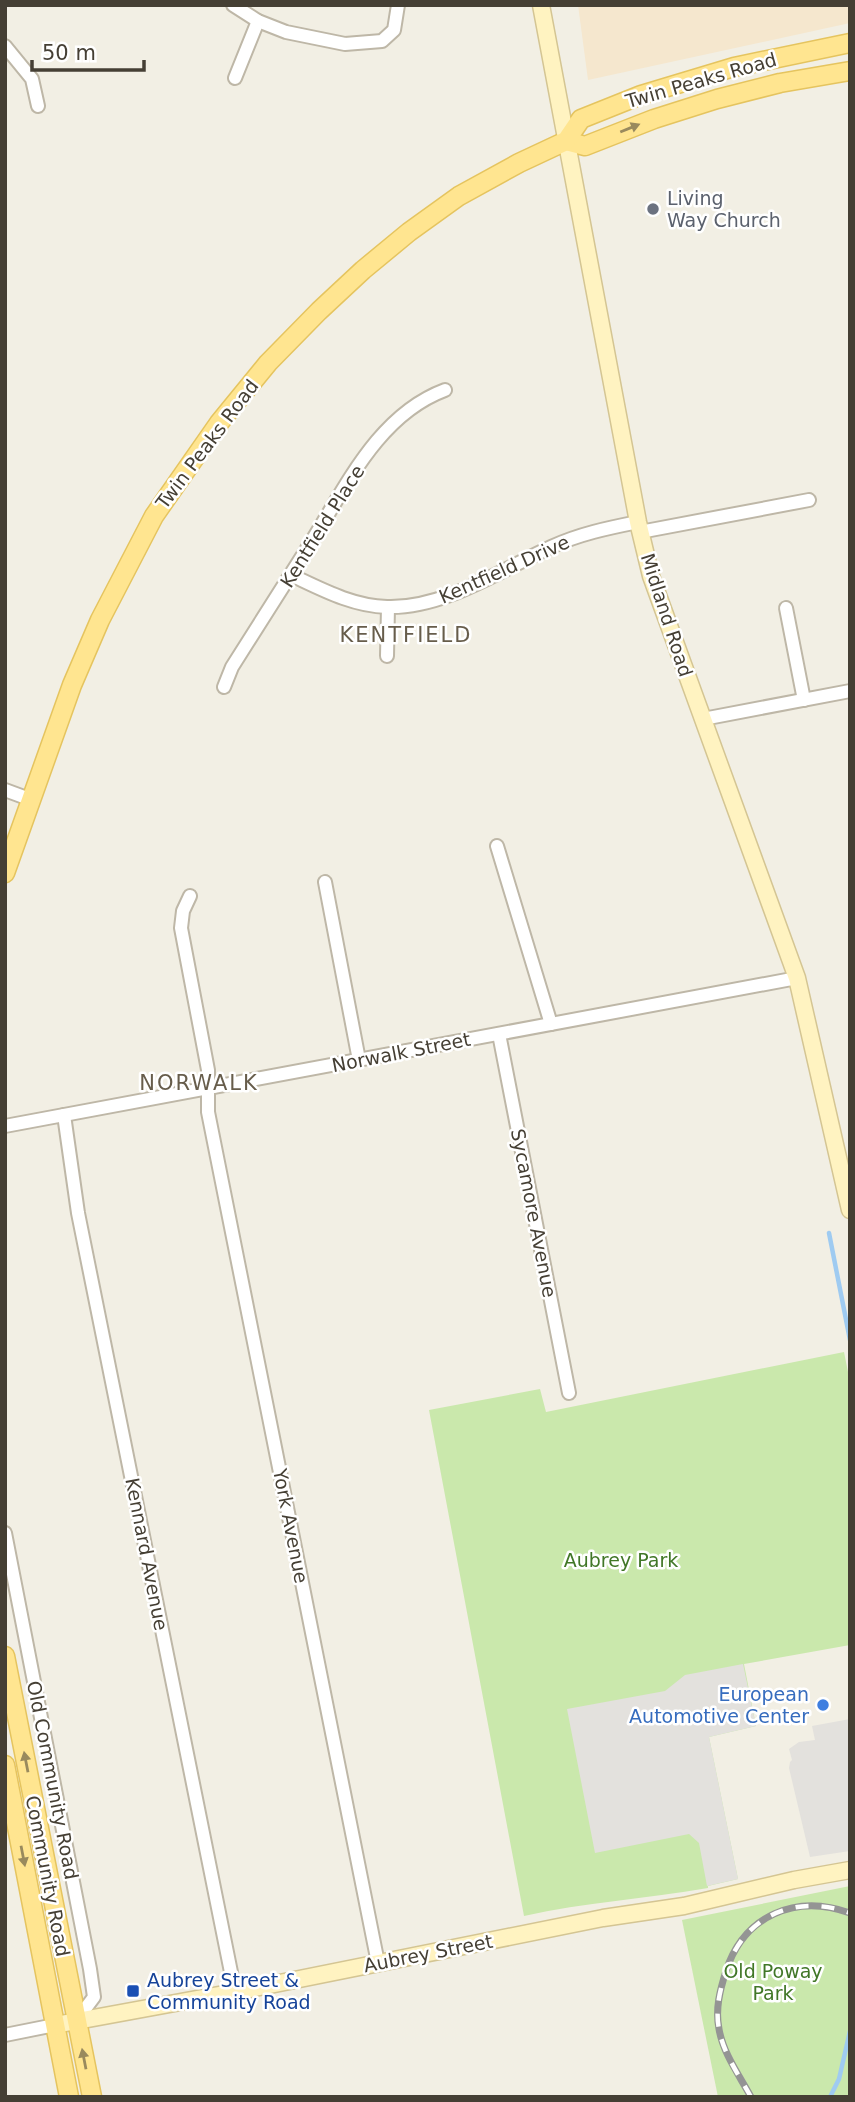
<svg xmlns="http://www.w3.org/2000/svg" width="855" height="2102" font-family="'DejaVu Sans',sans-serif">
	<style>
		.commercial { fill: #f5e7ce }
		.green { fill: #cae8ac }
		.parking { fill: #e3e1dd }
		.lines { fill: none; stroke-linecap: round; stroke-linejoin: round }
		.stream { stroke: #9fcbf1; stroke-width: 4.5 }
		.street-casing { stroke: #beb7a7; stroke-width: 16 }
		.secondary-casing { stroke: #d4c593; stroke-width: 19 }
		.primary-casing { stroke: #e5c45f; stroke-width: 21 }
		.street { stroke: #fff; stroke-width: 12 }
		.secondary { stroke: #fff3c1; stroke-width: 16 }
		.primary { stroke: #ffe590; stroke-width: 18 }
		.rail-casing { stroke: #949494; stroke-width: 7 }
		.rail { stroke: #fff; stroke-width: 4.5; stroke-dasharray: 13; stroke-linecap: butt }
		.oneway { fill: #998a5d }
		.worship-dot { fill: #6b7280; stroke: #fff; stroke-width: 2.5 }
		.shop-dot { fill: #3f7fe0; stroke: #fff; stroke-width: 2.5 }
		.transit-dot { fill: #1a4fb4; stroke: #fff; stroke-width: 2.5 }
		.labels { text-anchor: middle; stroke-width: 5; stroke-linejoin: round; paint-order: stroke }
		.street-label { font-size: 19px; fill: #453f34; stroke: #fff }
		.worship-label { font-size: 19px; fill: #5b616d; stroke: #fff; text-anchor: start }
		.park-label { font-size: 19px; fill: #417727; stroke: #fff }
		.shop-label { font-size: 19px; fill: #366cbe; stroke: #fff; text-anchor: end }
		.transit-label { font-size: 19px; fill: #164399; stroke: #fff; text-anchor: start }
		.neighbourhood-label { font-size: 21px; letter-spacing: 2px; fill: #675d4b; stroke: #fff }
	</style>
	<rect width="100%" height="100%" fill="#f2efe4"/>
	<polygon class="commercial" points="578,5 850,5 850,23 588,80"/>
	<g class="green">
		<path d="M844 1352 850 1382V1645L744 1664 756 1726 709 1737 738 1879 708 1886V1888C646 1899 585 1902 524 1916L429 1410 540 1389 546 1412Z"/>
		<polygon points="850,1886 850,2097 718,2097 682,1920"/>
	</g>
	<g class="parking">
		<polygon points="743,1664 756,1726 709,1737 738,1879 707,1886 699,1843 689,1834 595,1853 567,1709 665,1691 685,1675"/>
		<polygon points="850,1719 850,1851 810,1857 789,1768 790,1762 792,1760 789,1749 799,1742 815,1740 812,1726"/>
	</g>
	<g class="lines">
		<g class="stream">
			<polyline points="829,1233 850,1340"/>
			<polyline points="830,2097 839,2079 850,2031"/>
		</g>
		<defs>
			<g id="street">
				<polyline points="233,5 258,21 286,32 345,44 382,41 394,30 398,5"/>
				<polyline points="5,46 32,79 38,106"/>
				<polyline points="235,78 258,21"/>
				<polyline points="640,532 809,500"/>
				<path d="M291 575C321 589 352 606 387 607 443 609 501 570 551 547 579 534 608 528 638 522"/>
				<polyline points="786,608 804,700"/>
				<polyline points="387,656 388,607"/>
				<path d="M224 687 232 667C258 626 284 585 310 544 346 487 378 415 445 390"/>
				<polyline points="703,719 850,691"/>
				<polyline points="5,790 32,800"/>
				<polyline points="497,846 551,1024"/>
				<polyline points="325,882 359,1060"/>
				<polyline points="190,896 183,911 181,928 208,1070 208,1112 378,1963"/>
				<polyline points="499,1034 569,1393"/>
				<polyline points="64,1115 78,1213 235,1992"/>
				<polyline points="5,1126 797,978"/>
				<polyline points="5,1533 90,1969 94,1997 76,2021"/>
				<polyline points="5,2035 55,2025"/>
			</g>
			<g id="secondary">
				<polyline points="541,5 638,522 651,576 797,978 850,1210"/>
				<polyline points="55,2025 235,1992 603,1918 684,1906 794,1880 850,1870"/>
			</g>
			<g id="primary">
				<polyline points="566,141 585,146 654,119 717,99 780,83 850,71"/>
				<polyline points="5,873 72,685 100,620 154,516 219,423 268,363 319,311 363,270 409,232 459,196 519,163 566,141 581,119 641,95 734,67 850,43"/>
				<polyline points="5,1656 92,2097"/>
				<polyline points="5,1765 69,2097"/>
			</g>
		</defs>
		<use href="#street" class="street-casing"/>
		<use href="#secondary" class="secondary-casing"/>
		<use href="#primary" class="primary-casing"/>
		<use href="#street" class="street"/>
		<use href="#secondary" class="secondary"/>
		<use href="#primary" class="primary"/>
		<defs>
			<path id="rail" d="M751 2097C739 2075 723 2053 719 2029 715 2009 720 1990 726 1971 744 1916 795 1893 850 1913"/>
		</defs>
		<use href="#rail" class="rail-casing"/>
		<use href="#rail" class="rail"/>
	</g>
	<defs><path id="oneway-solid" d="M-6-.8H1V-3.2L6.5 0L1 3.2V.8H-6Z" transform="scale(1.75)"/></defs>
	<g class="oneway">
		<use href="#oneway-solid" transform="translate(630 128) rotate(-22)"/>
		<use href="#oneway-solid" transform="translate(26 1762) rotate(-101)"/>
		<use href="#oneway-solid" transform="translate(23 1856) rotate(79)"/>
		<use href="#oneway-solid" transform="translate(84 2059) rotate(-101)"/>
	</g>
	<circle class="worship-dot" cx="653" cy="209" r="7"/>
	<circle class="shop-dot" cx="823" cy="1705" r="7"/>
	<rect class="transit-dot" x="126" y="1984" width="14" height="14" rx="3.5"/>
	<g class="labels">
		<g class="street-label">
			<text transform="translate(701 80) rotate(-16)" y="7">Twin Peaks Road</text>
			<text transform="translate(207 444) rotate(-53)" y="7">Twin Peaks Road</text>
			<text transform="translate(322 526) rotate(-58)" y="7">Kentfield Place</text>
			<text transform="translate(504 569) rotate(-24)" y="7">Kentfield Drive</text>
			<text transform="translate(667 615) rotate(72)" y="7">Midland Road</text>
			<text transform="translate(401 1052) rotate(-11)" y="7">Norwalk Street</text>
			<text transform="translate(534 1213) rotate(79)" y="7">Sycamore Avenue</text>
			<text transform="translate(291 1526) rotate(79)" y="7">York Avenue</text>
			<text transform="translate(147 1554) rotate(79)" y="7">Kennard Avenue</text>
			<text transform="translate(53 1780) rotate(79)" y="7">Old Community Road</text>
			<text transform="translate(48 1876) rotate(79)" y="7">Community Road</text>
			<text transform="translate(428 1953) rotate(-11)" y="7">Aubrey Street</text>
		</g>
		<g class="worship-label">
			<text x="667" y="205">Living<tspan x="667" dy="22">Way Church</tspan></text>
		</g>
		<g class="park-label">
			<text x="621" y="1567">Aubrey Park</text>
			<text x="773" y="1978">Old Poway<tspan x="773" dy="22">Park</tspan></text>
		</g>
		<g class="shop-label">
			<text x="809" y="1701">European<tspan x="809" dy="22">Automotive Center</tspan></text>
		</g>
		<g class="transit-label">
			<text x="147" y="1987">Aubrey Street &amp;<tspan x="147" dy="22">Community Road</tspan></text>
		</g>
		<g class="neighbourhood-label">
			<text x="406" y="642">KENTFIELD</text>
			<text x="199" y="1090">NORWALK</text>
		</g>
	</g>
	<rect width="855" height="2102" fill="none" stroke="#453f34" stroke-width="14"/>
	<path d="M32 60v10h112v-10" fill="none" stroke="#453f34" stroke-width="3.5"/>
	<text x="42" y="60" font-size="21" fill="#453f34" stroke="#ffffff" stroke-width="5" paint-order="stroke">50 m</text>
</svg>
